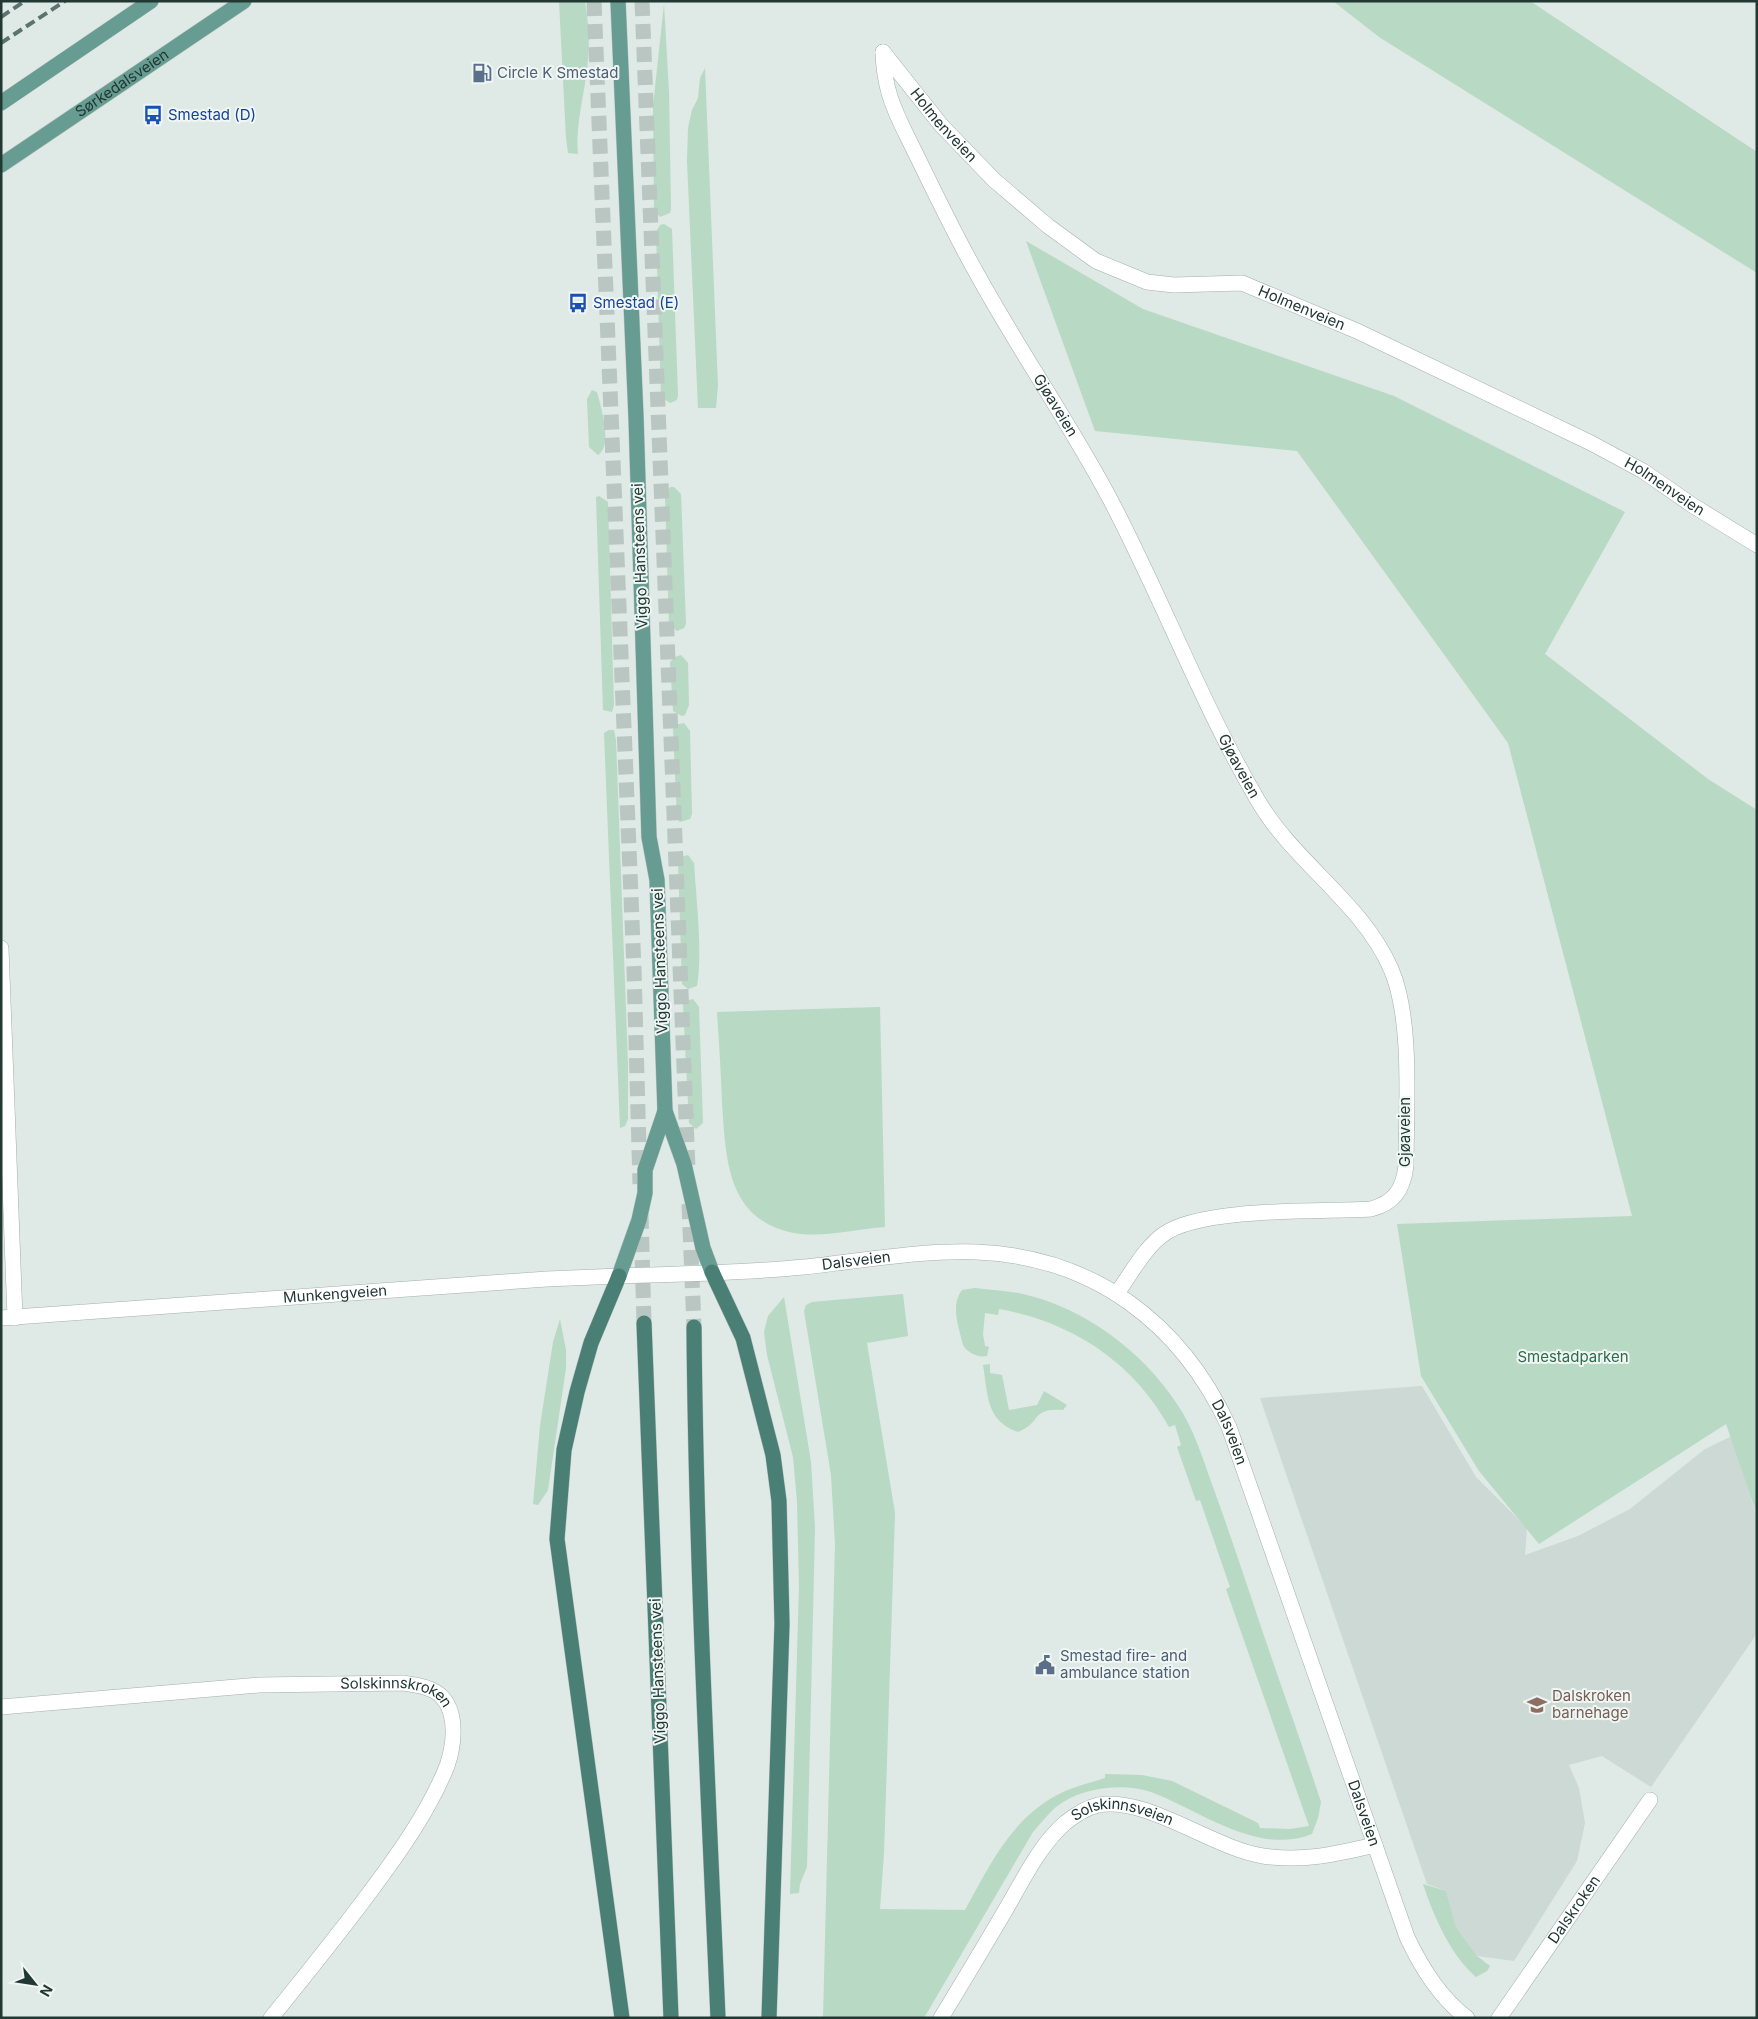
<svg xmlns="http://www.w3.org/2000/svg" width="1758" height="2019" font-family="Inter,sans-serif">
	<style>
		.built { fill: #cdd9d4 }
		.green { fill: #b8d9c3 }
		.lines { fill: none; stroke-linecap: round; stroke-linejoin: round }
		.trunk-tunnel { stroke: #b9c6c1; stroke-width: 15; stroke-dasharray: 15 8; stroke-linecap: butt }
		.minor-casing { stroke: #a2b0ac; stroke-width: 16 }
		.tertiary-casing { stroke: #a2b0ac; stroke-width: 16 }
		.primary-casing { stroke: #bcc3c2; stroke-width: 16 }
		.trunk-casing { stroke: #bcc3c2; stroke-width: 16 }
		.minor { stroke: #fff; stroke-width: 15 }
		.tertiary { stroke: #fff; stroke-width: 15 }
		.primary { stroke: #669c91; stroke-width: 15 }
		.trunk { stroke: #4a7f76; stroke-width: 15 }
		.rail { stroke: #5b746e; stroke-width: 4; stroke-dasharray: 10 5; stroke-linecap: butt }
		.labels { text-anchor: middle; stroke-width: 4; stroke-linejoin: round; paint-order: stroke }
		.service-label { font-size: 15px; fill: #4e5e75; stroke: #eff6f3; text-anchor: start }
		.street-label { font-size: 15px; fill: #213833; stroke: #eff6f3 }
		.transit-label { font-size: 15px; fill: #164399; stroke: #eff6f3; text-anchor: start }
		.park-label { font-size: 15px; fill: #2e6c49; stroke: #eff6f3 }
		.education-label { font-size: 15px; fill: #785e54; stroke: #eff6f3; text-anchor: start }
	</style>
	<rect width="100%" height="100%" fill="#dfe9e5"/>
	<polygon class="built" points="1422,1386 1476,1477 1527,1528 1525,1555 1578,1536 1630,1509 1705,1449 1732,1436 1757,1518 1757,1631 1754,1638 1651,1787 1602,1756 1569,1765 1579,1788 1585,1823 1577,1861 1514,1961 1477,1956 1456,1927 1446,1891 1427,1884 1260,1398"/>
	<g class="green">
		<path d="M559 1H585C588 20 590 40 588 59 586 90 575 122 578 154L568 153 566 138Z"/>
		<polygon points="1333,1 1530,1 1757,152 1757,273 1379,37"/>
		<polygon points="664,4 669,92 671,209 670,213 660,217 654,210 653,106"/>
		<polygon points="705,68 718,386 716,408 698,408 687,161 688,128 692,110 698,98 700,78"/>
		<polygon points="664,224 672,229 678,395 677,400 670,403 661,397 656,232 660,225"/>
		<polygon points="1026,241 1143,309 1394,396 1625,512 1545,654 1708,779 1757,810 1757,1515 1726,1424 1539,1544 1479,1471 1421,1376 1397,1224 1632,1216 1508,743 1297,451 1095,431"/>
		<path d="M592 390 597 392C601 407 613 446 598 455L589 447 587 399Z"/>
		<polygon points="670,487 674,487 681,494 686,624 684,628 677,631 669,625 665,496"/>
		<polygon points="599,496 608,502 614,705 612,712 603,710 596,497"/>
		<polygon points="681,655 688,663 689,705 685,715 682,716 673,711 670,662 675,657"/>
		<polygon points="684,723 690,731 692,814 690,819 680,822 677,819 673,728 675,725"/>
		<polygon points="609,730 614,730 616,740 628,1064 628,1119 625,1126 620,1128 604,733"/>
		<path d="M688 855 694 863C696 897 703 954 697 986L688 989 682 984 678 861 680 857Z"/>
		<polygon points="693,999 699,1007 703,1123 696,1129 689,1123 683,1005 685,1001"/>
		<path d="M880 1007 885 1227C857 1229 823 1238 794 1233 726 1220 726 1158 722 1103 721 1072 719 1042 717 1012Z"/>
		<path d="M975 1288C991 1290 1007 1291 1023 1294 1085 1308 1143 1352 1177 1404 1194 1429 1203 1459 1213 1487 1226 1523 1238 1558 1250 1594 1273 1664 1298 1732 1321 1802L1318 1818 1312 1834C1256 1856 1200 1810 1151 1792 1123 1782 1079 1788 1056 1807 1048 1814 1040 1824 1033 1832L924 2018H823L835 1544 831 1475 804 1311 806 1305 812 1302 903 1294 908 1336 867 1343 895 1513 884 1853 880 1909 965 1910C990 1865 1012 1817 1061 1793 1075 1786 1091 1783 1105 1778V1774L1142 1775 1172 1781 1258 1823 1260 1828 1290 1829 1309 1826 1226 1589 1230 1587 1200 1500 1196 1501 1177 1447 1181 1445 1175 1425 1169 1427C1133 1362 1072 1322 999 1309L998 1315 985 1313 983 1334 985 1346 989 1347 987 1356C978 1358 968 1353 963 1345 959 1327 950 1306 962 1290Z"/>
		<polygon points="784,1297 811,1462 815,1528 807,1867 800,1884 799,1893 790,1894 799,1586 797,1501 793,1457 767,1355 764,1332 768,1316"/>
		<polygon points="560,1319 566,1350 566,1368 548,1490 538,1505 533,1504 540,1426 553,1342"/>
		<path d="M990 1364V1373L1002 1375 1009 1410 1037 1405 1044 1391 1067 1405 1063 1410C1030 1408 1043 1422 1018 1432 986 1421 988 1395 983 1365Z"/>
		<path d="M1423 1884 1446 1891 1456 1927 1477 1956 1490 1966 1487 1971 1476 1977C1450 1954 1434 1917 1423 1884Z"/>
	</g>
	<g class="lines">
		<g class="trunk-tunnel">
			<polyline points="594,1 634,969 640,1184"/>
			<polyline points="642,1 688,1169"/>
			<polyline points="689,1204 694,1327"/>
			<polyline points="641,1214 644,1323"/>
		</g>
		<defs>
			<g id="minor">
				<path id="s1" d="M883 52C884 86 892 106 907 136 930 182 951 228 976 272 1018 349 1069 422 1110 499 1162 598 1201 703 1257 799 1293 862 1362 902 1391 969 1413 1019 1406 1110 1406 1166 1403 1190 1394 1203 1371 1209 1321 1212 1202 1207 1164 1234 1145 1247 1131 1274 1117 1293"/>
				<path id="s2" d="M883 52 941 125 994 180 1048 226 1096 261 1147 282 1174 285 1242 283 1357 331 1591 443 1643 471 1692 505 1757 545"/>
				<polyline points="1,948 15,1318"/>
				<path id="s3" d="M1 1318 547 1279 619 1276"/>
				<path id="s4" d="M1 1707 259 1685 403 1683C416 1685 433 1687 442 1697 458 1714 454 1746 447 1766 429 1811 399 1853 370 1892 338 1935 305 1976 271 2018"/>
				<path id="s5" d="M941 2018C964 1980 987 1942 1009 1904 1025 1876 1041 1844 1065 1823 1075 1815 1086 1808 1098 1805 1147 1796 1212 1848 1263 1856 1304 1862 1335 1854 1375 1845"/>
				<path id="s6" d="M1499 2018 1650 1800"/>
			</g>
			<g id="tertiary">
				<path id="s7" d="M619 1276C680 1274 743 1273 804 1267 861 1261 920 1250 977 1252 1094 1257 1181 1323 1229 1427L1407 1937C1421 1967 1439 1997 1467 2018"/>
			</g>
			<g id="primary">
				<polyline points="618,1 636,417 649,837 657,880 665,1111 684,1164 703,1248 712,1272"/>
				<polyline points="1,103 151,1"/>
				<path id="s8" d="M1 165 244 1"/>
				<polyline points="619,1276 639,1220 645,1193 645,1170 665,1111"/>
			</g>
			<g id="trunk">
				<polyline points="712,1272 743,1338 773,1455 779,1501 782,1624 769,2018"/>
				<polyline points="619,1276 591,1343 577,1392 564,1450 557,1539 622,2018"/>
				<polyline points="644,1323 671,2018"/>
				<path d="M694 1327C696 1558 708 1788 718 2018"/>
			</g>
		</defs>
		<use href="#minor" class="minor-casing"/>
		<use href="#tertiary" class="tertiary-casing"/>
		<use href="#primary" class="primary-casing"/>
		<use href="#trunk" class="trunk-casing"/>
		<use href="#minor" class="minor"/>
		<use href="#tertiary" class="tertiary"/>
		<use href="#primary" class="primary"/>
		<use href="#trunk" class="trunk"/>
		<g class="rail">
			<polyline points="1,17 25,1"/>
			<polyline points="1,43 65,1"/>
		</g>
	</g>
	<defs>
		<symbol id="fuel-bare" viewBox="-9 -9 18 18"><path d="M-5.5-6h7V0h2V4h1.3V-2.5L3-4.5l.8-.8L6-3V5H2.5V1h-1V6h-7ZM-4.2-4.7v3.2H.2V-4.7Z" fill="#5c6f8a" stroke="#eff6f3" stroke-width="2.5" paint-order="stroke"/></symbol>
		<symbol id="bus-bare" viewBox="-9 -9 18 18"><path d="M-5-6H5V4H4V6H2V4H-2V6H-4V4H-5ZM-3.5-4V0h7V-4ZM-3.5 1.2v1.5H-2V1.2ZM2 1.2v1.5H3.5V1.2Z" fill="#1a4fb4" stroke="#eff6f3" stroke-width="2.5" paint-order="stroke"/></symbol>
		<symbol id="civic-bare" viewBox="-9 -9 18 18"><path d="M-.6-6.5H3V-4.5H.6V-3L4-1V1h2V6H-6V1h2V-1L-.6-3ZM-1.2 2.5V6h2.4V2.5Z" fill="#5c6f8a" stroke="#eff6f3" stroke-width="2.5" paint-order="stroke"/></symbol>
		<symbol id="school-bare" viewBox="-9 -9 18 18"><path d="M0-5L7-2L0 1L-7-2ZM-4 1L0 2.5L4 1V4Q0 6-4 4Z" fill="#8d6e63" stroke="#eff6f3" stroke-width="2.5" paint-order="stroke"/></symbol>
	</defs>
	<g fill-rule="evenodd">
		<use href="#fuel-bare" x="468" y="59" width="28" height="28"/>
		<use href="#bus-bare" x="139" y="101" width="28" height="28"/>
		<use href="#bus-bare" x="564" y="289" width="28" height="28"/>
		<use href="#civic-bare" x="1031" y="1651" width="28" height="28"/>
		<use href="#school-bare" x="1523" y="1691" width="28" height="28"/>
	</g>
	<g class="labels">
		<g class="service-label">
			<text x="497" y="78">Circle K Smestad</text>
			<text x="1060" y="1661">Smestad fire- and<tspan x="1060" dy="17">ambulance station</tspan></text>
		</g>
		<g class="street-label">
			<text dy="5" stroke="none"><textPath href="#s8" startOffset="146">Sørkedalsveien</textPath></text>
			<text dy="5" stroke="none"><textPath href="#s2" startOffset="95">Holmenveien</textPath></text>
			<text dy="5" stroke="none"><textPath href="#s2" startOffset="515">Holmenveien</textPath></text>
			<text dy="5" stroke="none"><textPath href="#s1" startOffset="396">Gjøaveien</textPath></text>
			<text dy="5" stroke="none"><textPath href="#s2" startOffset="920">Holmenveien</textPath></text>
			<text transform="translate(640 556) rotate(-92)" y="5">Viggo Hansteens vei</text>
			<text dy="5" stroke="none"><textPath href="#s1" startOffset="801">Gjøaveien</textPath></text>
			<text transform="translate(660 961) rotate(-92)" y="5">Viggo Hansteens vei</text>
			<text transform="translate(1405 1132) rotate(-90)" y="5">Gjøaveien</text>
			<text dy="5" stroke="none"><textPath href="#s7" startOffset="238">Dalsveien</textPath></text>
			<text dy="5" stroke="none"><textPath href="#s3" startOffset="335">Munkengveien</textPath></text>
			<text dy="5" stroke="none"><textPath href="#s7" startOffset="688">Dalsveien</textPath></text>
			<text transform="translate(658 1671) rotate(-92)" y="5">Viggo Hansteens vei</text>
			<text dy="5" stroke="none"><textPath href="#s4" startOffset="398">Solskinnskroken</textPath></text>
			<text dy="5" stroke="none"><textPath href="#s7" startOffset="1092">Dalsveien</textPath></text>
			<text dy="5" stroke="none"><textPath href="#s5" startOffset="294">Solskinnsveien</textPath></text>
			<text dy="5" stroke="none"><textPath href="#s6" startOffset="132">Dalskroken</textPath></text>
		</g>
		<g class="transit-label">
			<text x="168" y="120">Smestad (D)</text>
			<text x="593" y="308">Smestad (E)</text>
		</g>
		<g class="park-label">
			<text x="1573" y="1362">Smestadparken</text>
		</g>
		<g class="education-label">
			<text x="1552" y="1701">Dalskroken<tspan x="1552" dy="17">barnehage</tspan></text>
		</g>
	</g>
	<rect width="1758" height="2019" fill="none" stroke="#213833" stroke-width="5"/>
	<g transform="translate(35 1984) rotate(120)" stroke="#eff6f3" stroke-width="4" paint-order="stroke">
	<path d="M0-4L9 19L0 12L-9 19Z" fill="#213833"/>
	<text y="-8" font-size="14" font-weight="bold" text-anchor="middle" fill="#213833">N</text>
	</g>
</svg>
